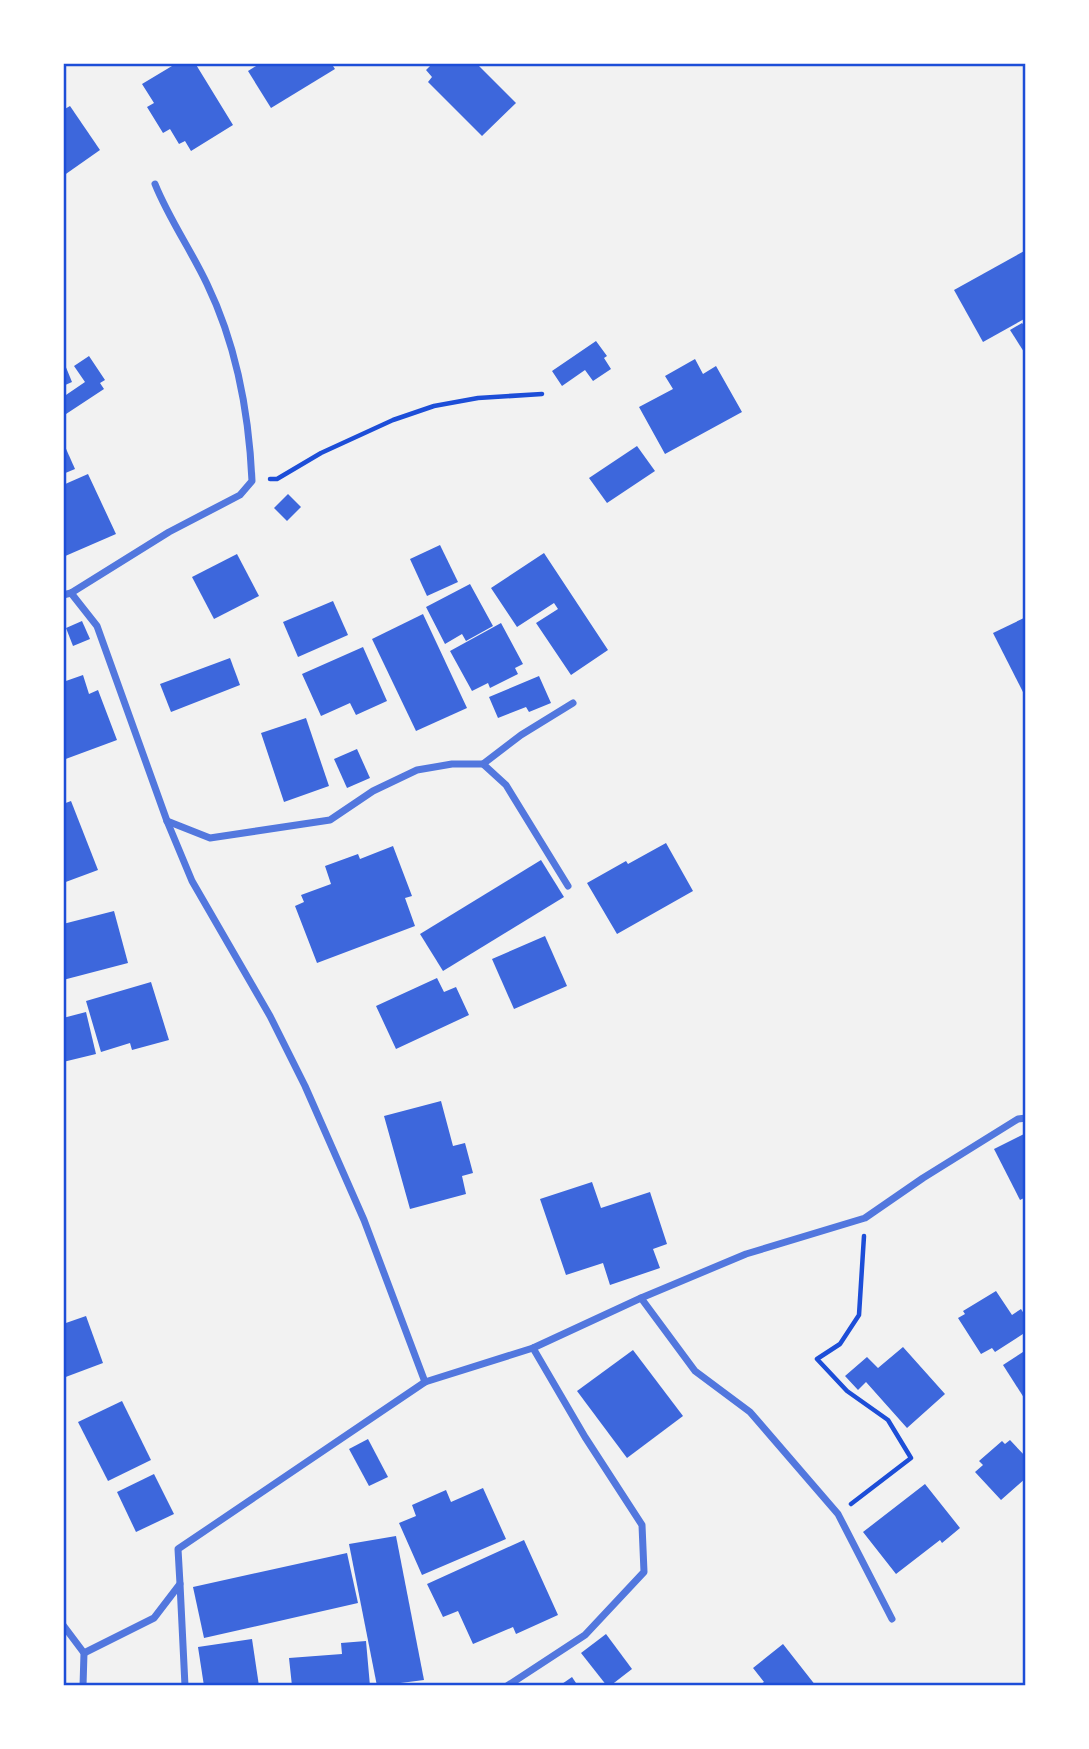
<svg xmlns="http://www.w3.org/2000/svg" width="1089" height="1749" font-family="'Space Grotesk',sans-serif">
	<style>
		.building { fill: #3d67dc }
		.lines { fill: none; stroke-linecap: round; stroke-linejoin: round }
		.path { stroke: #1d4ed8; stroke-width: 4.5 }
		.minor { stroke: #5277de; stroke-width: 7 }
		.neatline { fill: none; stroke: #1d4ed8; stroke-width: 2.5 }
	</style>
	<rect width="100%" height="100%" fill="#f2f2f2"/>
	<g class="building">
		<polygon points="177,63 195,63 233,125 191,151 185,141 179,144 170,129 163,133 147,107 154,103 142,84"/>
		<polygon points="261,63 331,63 335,69 271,108 248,71"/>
		<polygon points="433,63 476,63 516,103 482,136 428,82 432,77 426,70"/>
		<polygon points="70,106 100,150 63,176 63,110"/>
		<polygon points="1026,250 1026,318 983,342 954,290"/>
		<polygon points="1022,323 1026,328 1026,350 1024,352 1010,330"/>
		<polygon points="596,341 607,356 604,358 611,369 593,381 585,370 562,386 552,371"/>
		<polygon points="89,356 105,380 100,383 104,389 63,416 63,397 85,382 74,366"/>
		<polygon points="695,359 703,374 716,366 742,412 665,454 639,407 673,389 665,376"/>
		<polygon points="63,360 72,382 63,386"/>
		<polygon points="63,442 75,469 63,474"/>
		<polygon points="637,446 655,471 607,503 589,478"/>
		<polygon points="88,474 116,534 63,557 63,485"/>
		<polygon points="288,494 301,507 287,521 274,508"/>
		<polygon points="440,545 458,582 427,596 410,559"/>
		<polygon points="544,553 608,650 571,675 536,623 558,609 554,603 517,627 491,588"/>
		<polygon points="237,554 259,596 214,619 192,577"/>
		<polygon points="470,584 493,626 466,641 462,634 445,644 426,607"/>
		<polygon points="333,601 348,635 298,657 283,622"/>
		<polygon points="423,614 467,708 416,731 372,639"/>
		<polygon points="1026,617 1026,698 993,633"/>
		<polygon points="82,621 90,639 73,646 66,628"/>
		<polygon points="501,623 523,664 515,668 518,674 490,688 488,683 472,691 450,651"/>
		<polygon points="363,647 387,701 356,715 350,703 321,716 302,674"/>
		<polygon points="230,658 240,685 171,712 160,684"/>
		<polygon points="83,675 89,694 98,690 117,740 63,760 63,682"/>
		<polygon points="539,676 551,703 529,712 526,707 498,718 489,697"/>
		<polygon points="306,718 329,786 284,802 261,733"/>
		<polygon points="357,749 370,778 347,788 334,759"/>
		<polygon points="71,801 98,870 63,883 63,804"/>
		<polygon points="666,843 693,891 617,934 587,883 626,861 628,864"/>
		<polygon points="393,846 412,896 405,898 415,926 317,963 295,906 304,902 301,895 331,884 325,866 358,854 360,859"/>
		<polygon points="541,860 564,897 443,971 420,934"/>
		<polygon points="114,911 128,963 63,980 63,924"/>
		<polygon points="545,936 567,986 514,1009 492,959"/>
		<polygon points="437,978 444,992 456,987 469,1015 396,1049 376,1006"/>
		<polygon points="151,982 169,1040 132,1050 130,1043 101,1052 86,1001"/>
		<polygon points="86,1012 96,1054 63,1062 63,1018"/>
		<polygon points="441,1101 453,1146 465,1143 473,1173 462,1176 466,1194 410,1209 384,1116"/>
		<polygon points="1026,1133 1026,1197 1020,1200 994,1149"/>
		<polygon points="592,1182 601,1208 650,1192 667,1244 653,1249 660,1268 610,1285 603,1263 566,1275 540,1199"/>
		<polygon points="996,1291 1012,1315 1021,1309 1026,1317 1026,1332 995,1352 992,1348 981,1354 958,1318 965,1314 963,1311"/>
		<polygon points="86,1316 103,1363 63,1378 63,1324"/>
		<polygon points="903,1347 945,1394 907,1428 866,1382 858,1390 845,1376 867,1357 878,1368"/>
		<polygon points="633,1350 683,1416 627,1458 577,1391"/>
		<polygon points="1026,1350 1026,1401 1003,1365"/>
		<polygon points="122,1401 151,1460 108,1481 78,1422"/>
		<polygon points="368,1439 388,1477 369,1486 349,1449"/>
		<polygon points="1010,1440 1026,1457 1026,1478 1001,1500 975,1472 983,1465 979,1461 1002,1441 1005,1444"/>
		<polygon points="154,1474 174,1514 136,1532 117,1492"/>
		<polygon points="925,1484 960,1528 942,1543 940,1540 896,1574 863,1532"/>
		<polygon points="483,1488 506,1539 422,1575 399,1523 416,1516 412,1505 446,1490 451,1502"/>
		<polygon points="396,1536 424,1680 377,1686 349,1544"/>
		<polygon points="524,1540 558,1615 516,1634 513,1627 473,1644 458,1611 443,1617 427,1584"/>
		<polygon points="347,1553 358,1603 204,1638 193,1587"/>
		<polygon points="606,1634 632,1669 610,1686 607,1686 581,1653"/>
		<polygon points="252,1639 259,1686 204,1686 198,1647"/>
		<polygon points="366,1641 370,1686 292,1686 289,1658 342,1654 341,1643"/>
		<polygon points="783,1644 816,1686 758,1686 764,1682 753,1668"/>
		<polygon points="572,1677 578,1686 559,1686"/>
	</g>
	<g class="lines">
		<g class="path">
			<polyline points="270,479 277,479 321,453 393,420 434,406 478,398 542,394"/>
			<polyline points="851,1504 911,1458 888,1420 847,1391 817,1359 840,1344 859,1315 864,1236"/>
		</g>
		<g class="minor">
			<polyline points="71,593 97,626 167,821 192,881 270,1016 305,1086 364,1220 425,1382"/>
			<path d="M63 595 71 593 169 532 240 495 252 481C249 414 236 344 207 284 191 250 169 219 155 184"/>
			<polyline points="483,764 521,735 573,703"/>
			<polyline points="167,821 210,838 330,820 373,791 417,770 452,764 483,764 506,785 568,886"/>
			<polyline points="641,1298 746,1254 865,1218 923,1178 1018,1119 1026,1118"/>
			<polyline points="180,1584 185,1686"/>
			<polyline points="63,1625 84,1653 83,1686"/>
			<polyline points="84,1653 154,1618 180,1584 178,1549 425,1382 533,1348 641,1298 695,1371 750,1412 838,1514 892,1619"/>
			<polyline points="507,1686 585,1635 644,1572 642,1525 585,1437 533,1348"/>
		</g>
	</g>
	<rect width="1089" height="1749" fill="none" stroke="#ffffff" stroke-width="130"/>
	<rect x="65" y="65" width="959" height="1619" class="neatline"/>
</svg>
